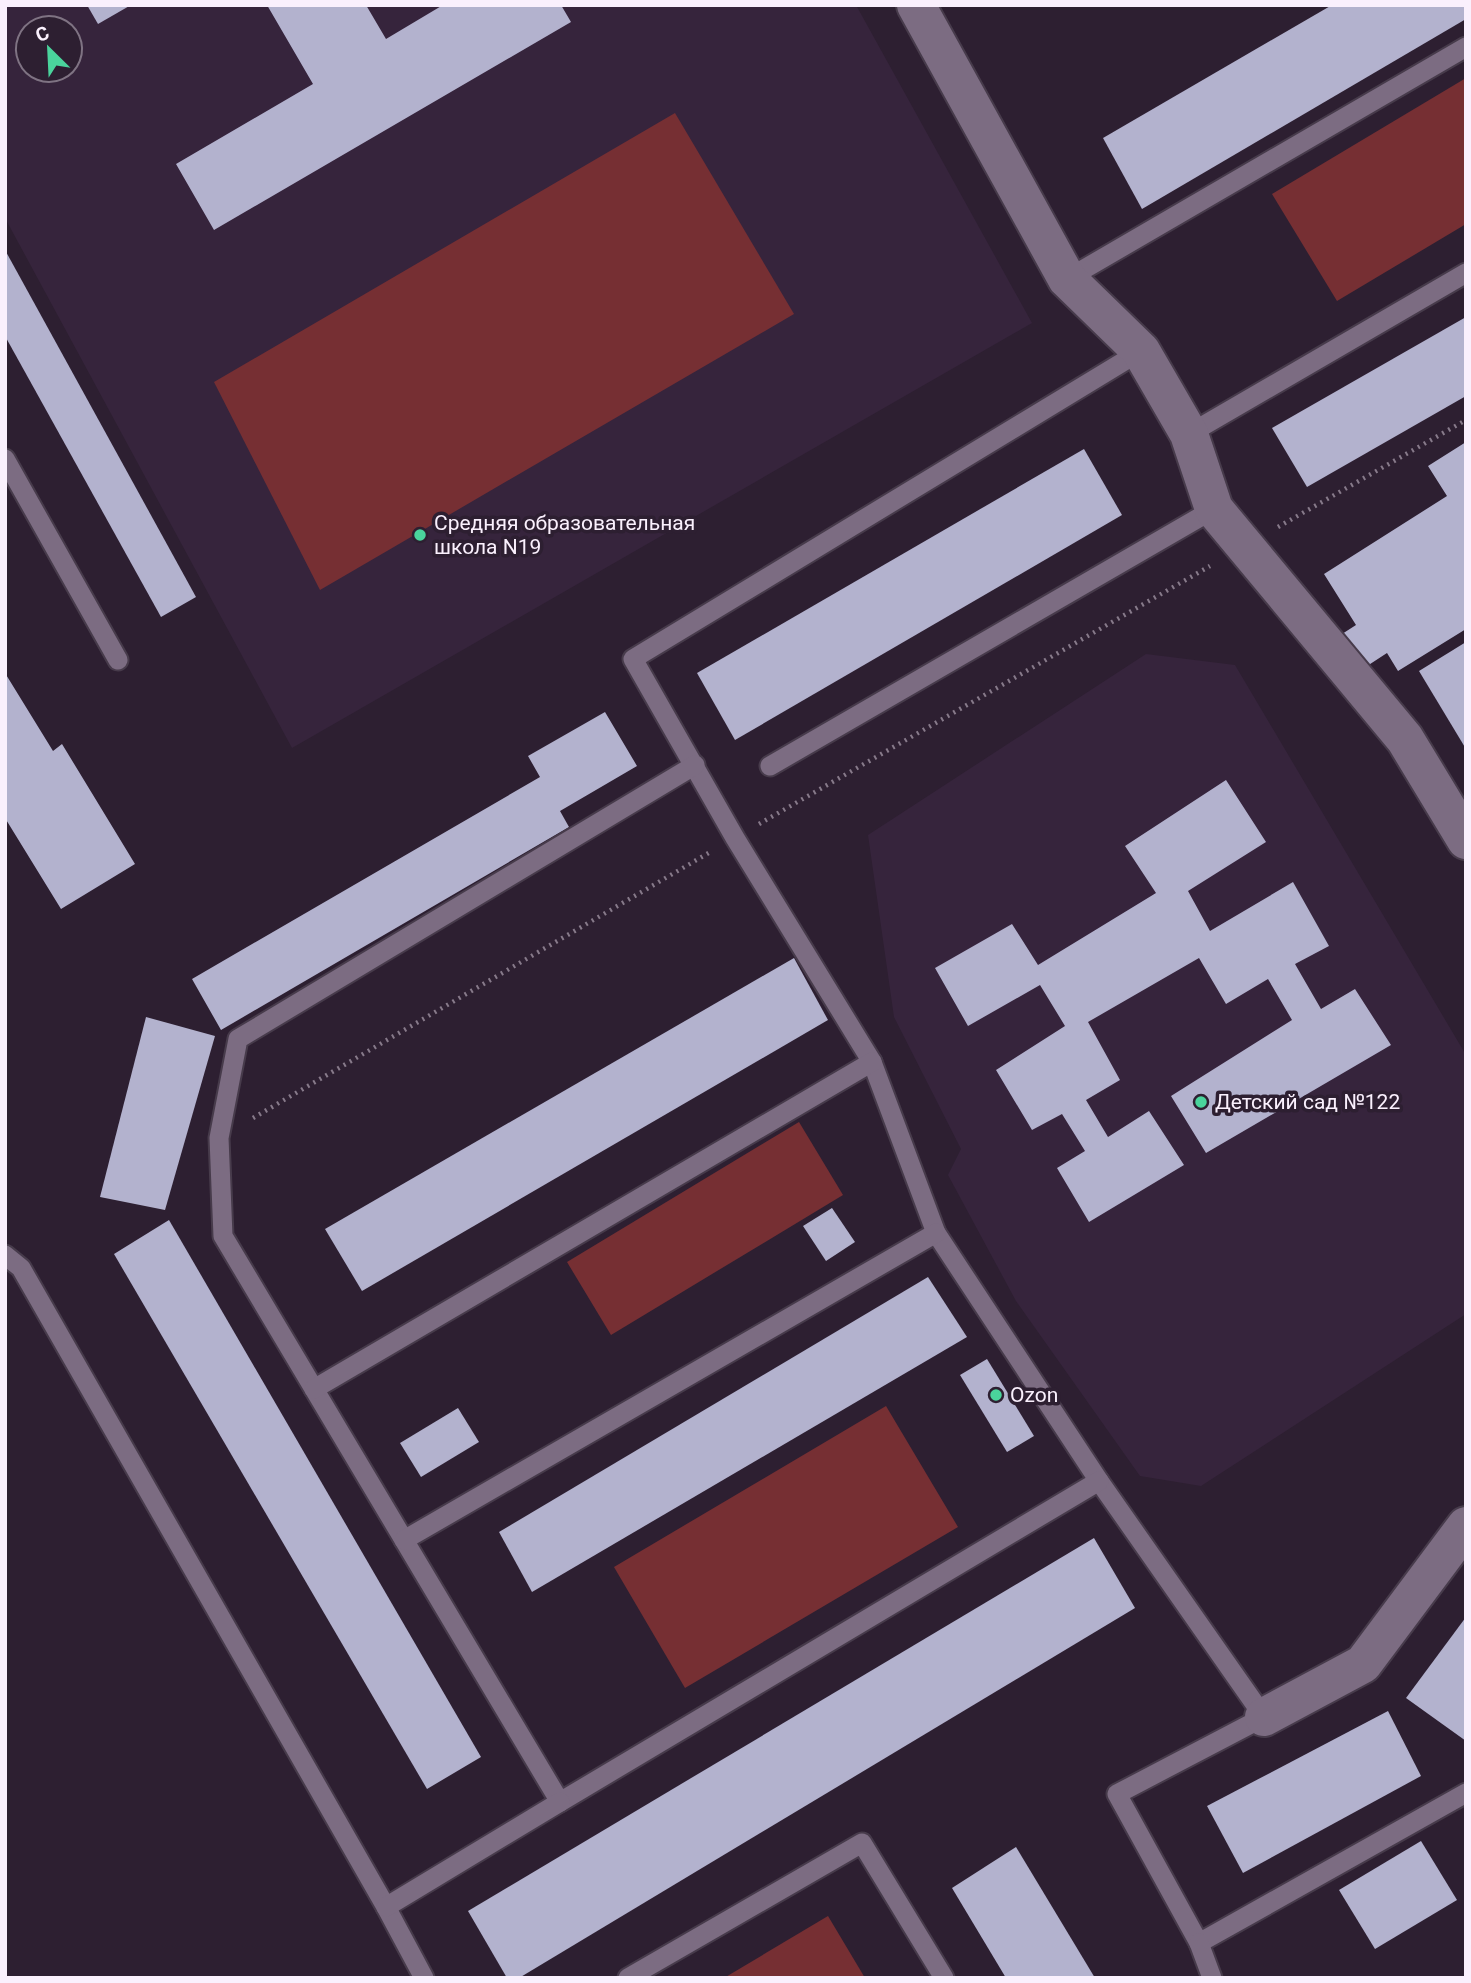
<svg xmlns="http://www.w3.org/2000/svg" width="1471" height="1983" font-family="Roboto,sans-serif">
	<style>
		.built { fill: #36243c; fill-rule: evenodd }
		.green { fill: #762f33 }
		.building { fill: #b3b2ce }
		.lines { fill: none; stroke-linecap: round; stroke-linejoin: round }
		.service-casing { stroke: #473b4b; stroke-width: 23 }
		.minor-casing { stroke: #473b4b; stroke-width: 42 }
		.path { stroke: #877a8a; stroke-width: 4.5; stroke-dasharray: 2 5; stroke-linecap: butt }
		.service { stroke: #7c6c82; stroke-width: 19 }
		.minor { stroke: #7c6c82; stroke-width: 38 }
		.poi-dot { fill: #4ad49c; stroke: #2d1f31; stroke-width: 2.5 }
		.labels { text-anchor: middle; stroke-width: 7; stroke-linejoin: round; paint-order: stroke }
		.poi-label { font-size: 21px; fill: #faf0fd; stroke: #2d1f31; text-anchor: start }
	</style>
	<rect width="100%" height="100%" fill="#2d1f31"/>
	<g class="built">
		<path d="M5 5H856L1032 323 292 748 5 218ZM28 28H70V70H28Z"/>
		<polygon points="1146,654 1235,665 1466,1055 1466,1314 1201,1486 1140,1476 1016,1301 948,1175 961,1149 894,1017 868,835"/>
	</g>
	<g class="green">
		<polygon points="1466,78 1466,224 1337,301 1272,194"/>
		<polygon points="675,113 794,314 320,590 214,382"/>
		<polygon points="799,1122 843,1195 611,1335 567,1262"/>
		<polygon points="886,1406 958,1527 685,1688 614,1567"/>
		<polygon points="828,1916 865,1978 724,1978"/>
	</g>
	<g class="building">
		<polygon points="87,5 131,5 98,24"/>
		<polygon points="267,5 366,5 386,39 443,5 561,5 571,22 214,230 176,164 313,84"/>
		<polygon points="1332,5 1466,5 1466,19 1142,209 1103,138"/>
		<polygon points="5,250 196,597 161,617 5,336"/>
		<polygon points="1466,317 1466,396 1307,487 1272,428"/>
		<polygon points="1466,442 1466,629 1398,671 1387,653 1364,668 1342,634 1356,625 1324,574 1447,496 1428,466"/>
		<polygon points="1084,449 1122,515 735,740 697,673"/>
		<polygon points="1466,642 1466,749 1419,671"/>
		<polygon points="5,673 53,751 62,744 135,864 61,909 5,818"/>
		<polygon points="605,712 637,766 560,811 569,827 221,1030 192,979 540,777 528,756"/>
		<polygon points="1226,780 1266,842 1188,891 1210,931 1293,882 1329,946 1295,964 1321,1009 1355,989 1391,1045 1206,1153 1171,1096 1292,1020 1268,979 1226,1004 1199,958 1088,1022 1120,1080 1086,1100 1108,1137 1149,1111 1184,1165 1089,1222 1057,1168 1085,1151 1062,1114 1032,1130 996,1070 1065,1026 1040,985 968,1026 935,968 1012,924 1038,965 1156,893 1125,846"/>
		<polygon points="794,958 828,1020 362,1291 325,1229"/>
		<polygon points="146,1017 215,1036 165,1210 100,1197"/>
		<polygon points="832,1208 855,1242 826,1261 803,1226"/>
		<polygon points="169,1220 481,1757 427,1789 114,1254"/>
		<polygon points="928,1277 967,1337 532,1592 499,1532"/>
		<polygon points="987,1359 1034,1436 1007,1452 960,1375"/>
		<polygon points="458,1408 479,1442 421,1477 400,1443"/>
		<polygon points="1094,1538 1135,1608 519,1978 507,1978 468,1911"/>
		<polygon points="1466,1617 1466,1741 1406,1698"/>
		<polygon points="1388,1711 1421,1776 1243,1873 1207,1806"/>
		<polygon points="1421,1841 1457,1900 1375,1949 1339,1890"/>
		<polygon points="1016,1847 1095,1978 1006,1978 952,1888"/>
	</g>
	<g class="lines">
		<defs>
			<g id="service">
				<polyline points="1067,279 1466,47"/>
				<polyline points="1141,351 633,659 735,838 872,1062 936,1233 1099,1481 1264,1717 1117,1794 1199,1943 1466,1793"/>
				<polyline points="1189,434 1466,273"/>
				<polyline points="5,459 118,660"/>
				<polyline points="695,765 238,1039 219,1138 223,1236 560,1802 1099,1481"/>
				<polyline points="770,766 1214,509"/>
				<polyline points="5,1255 21,1268 386,1907 424,1978"/>
				<polyline points="314,1389 872,1062"/>
				<polyline points="404,1540 936,1233"/>
				<polyline points="386,1907 560,1802"/>
				<polyline points="1199,1943 1212,1978"/>
				<polyline points="628,1978 862,1843 944,1978"/>
			</g>
			<g id="minor">
				<polyline points="916,5 1067,279 1141,351 1189,434 1214,509 1405,739 1466,840"/>
				<polyline points="1264,1717 1363,1664 1466,1526"/>
			</g>
		</defs>
		<use href="#service" class="service-casing"/>
		<use href="#minor" class="minor-casing"/>
		<g class="path">
			<polyline points="1278,527 1466,420"/>
			<polyline points="759,824 1210,566"/>
			<polyline points="253,1118 712,851"/>
		</g>
		<use href="#service" class="service"/>
		<use href="#minor" class="minor"/>
	</g>
	<g class="poi-dot">
		<circle cx="420" cy="535" r="7"/>
		<circle cx="1201" cy="1102" r="7"/>
		<circle cx="996" cy="1395" r="7"/>
	</g>
	<g class="labels">
		<g class="poi-label">
			<text x="434" y="530">Средняя образовательная<tspan x="434" dy="24">школа N19</tspan></text>
			<text x="1215" y="1109">Детский сад №122</text>
			<text x="1010" y="1402">Ozon</text>
		</g>
	</g>
	<rect width="1471" height="1983" fill="none" stroke="#faf0fd" stroke-width="14"/>
	<g transform="translate(49 49) rotate(336)"><circle r="33" fill="#2d1f31" stroke="#7f7383" stroke-width="2"/>
	<path d="M0-5L12 26L0 18L-12 26Z" fill="#4ad49c"/>
	<text y="-10" font-size="19" font-weight="bold" text-anchor="middle" fill="#faf0fd">С</text>
	</g>
</svg>
